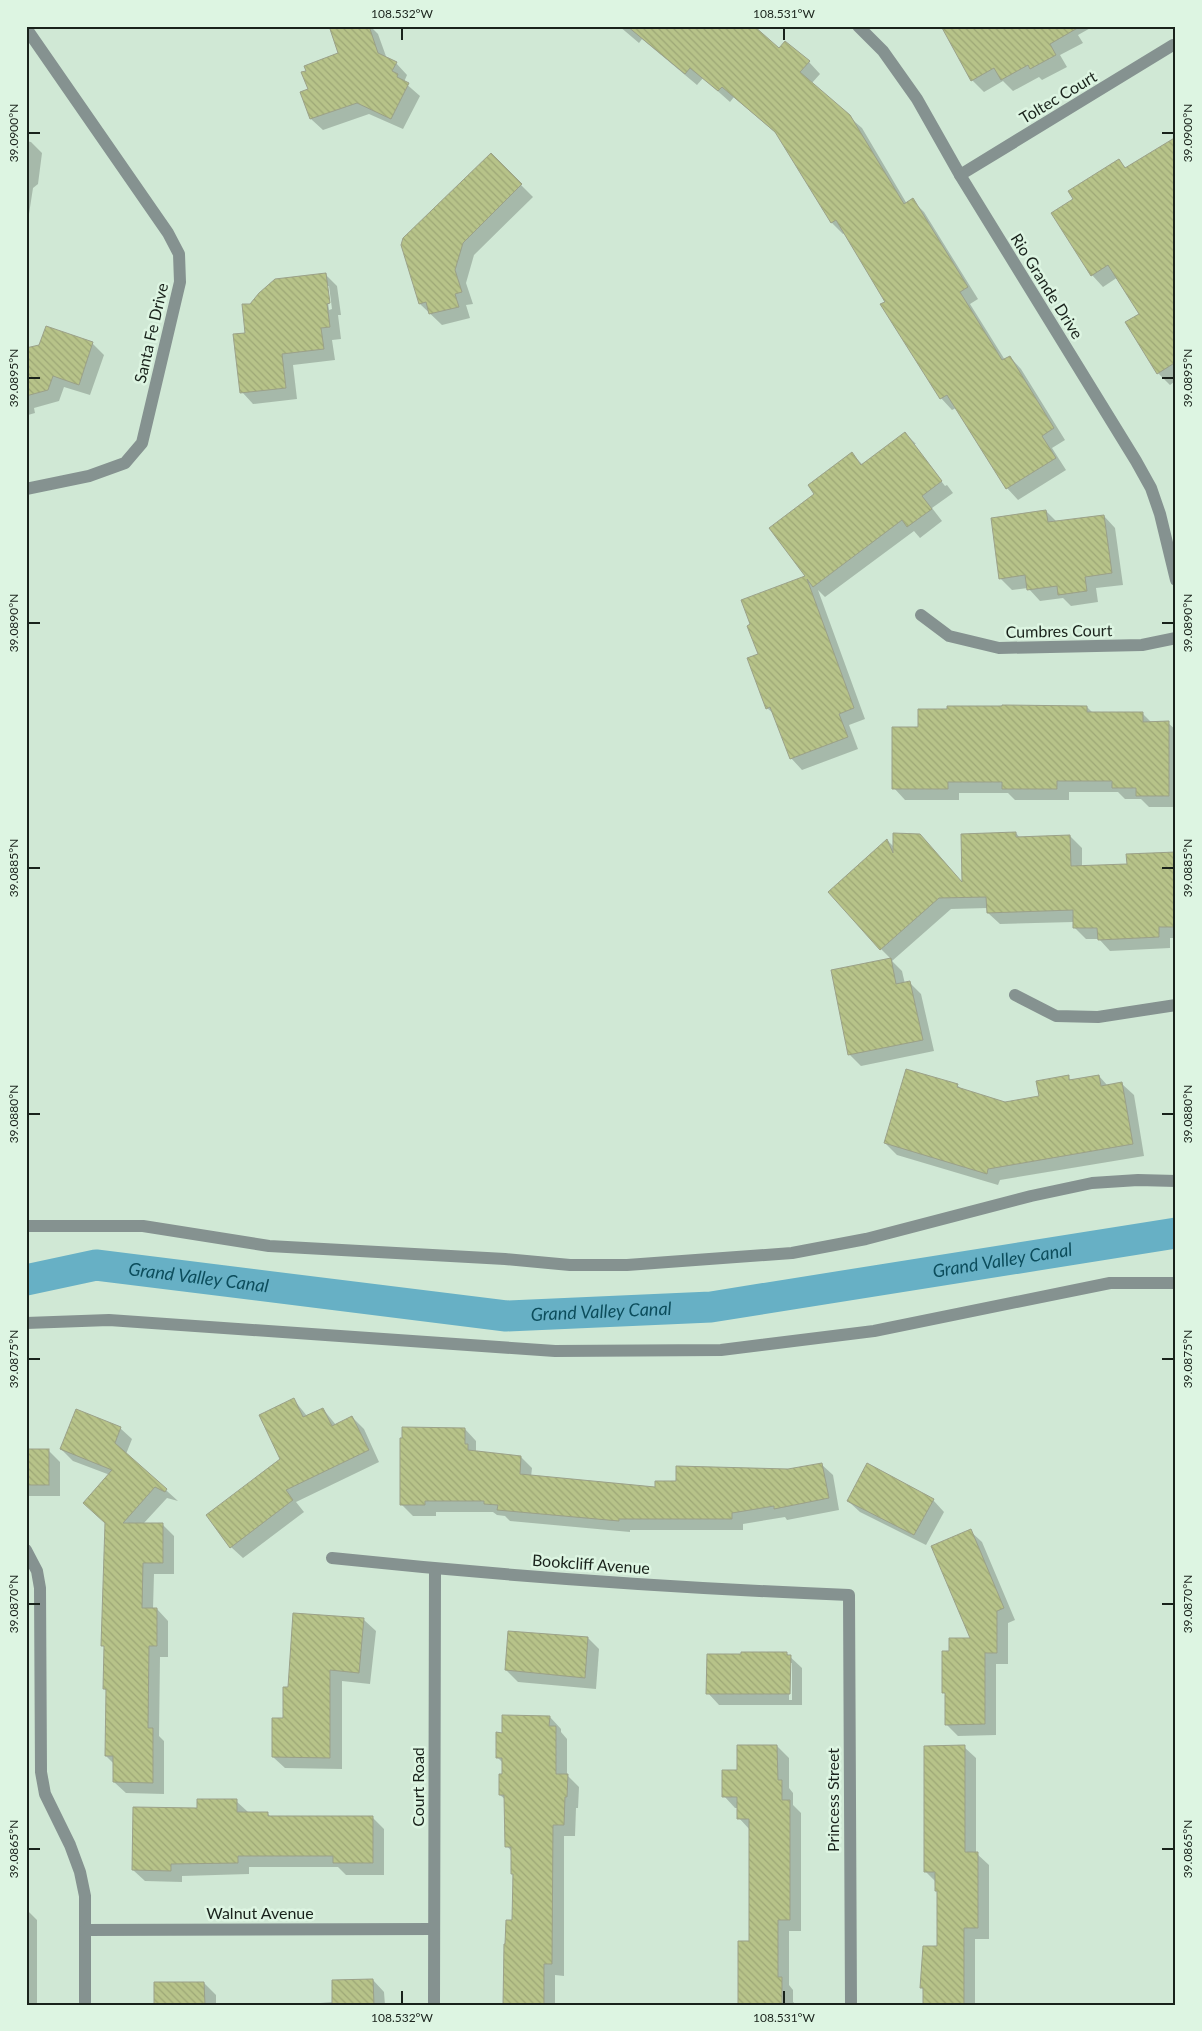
<svg xmlns="http://www.w3.org/2000/svg" width="1202" height="2031" font-family="Lato,sans-serif">
	<style>
		.shadow { fill: #0003; fill-rule: evenodd }
		.lines { fill: none; stroke-linecap: round; stroke-linejoin: round }
		.canal { stroke: #67b0c5; stroke-width: 31 }
		.building { fill: url(#building-back-hatch); stroke: #9ba189 }
		.lane { stroke: #859290; stroke-width: 12 }
		.street { stroke: #859290; stroke-width: 12 }
		.ticks { fill: none; stroke: #19221b; stroke-width: 2 }
		.labels { text-anchor: middle; stroke-width: 5; stroke-linejoin: round; paint-order: stroke }
		.street-label { font-size: 16px; fill: #19221b; stroke: #ddf5e2 }
		.water-label { font-size: 18px; font-style: italic; fill: #0c4d5c; stroke: #ddf5e2 }
		.neatline { fill: none; stroke: #19221b; stroke-width: 2 }
		.ticks-label { font-size: 12px; text-anchor: middle; fill: #19221b }
	</style>
	<defs>
		<pattern id="building-back-hatch" width="6" height="6" patternUnits="userSpaceOnUse" patternTransform="scale(1.25)"><rect width="6" height="6" fill="#b7c389"/><path d="M-1 5l2 2M0 0l6 6M5-1l2 2" fill="none" stroke="#9da776"/></pattern>
	</defs>
	<rect width="100%" height="100%" fill="#d0e8d5"/>
	<g class="shadow">
		<polygon points="330,26 370,26 378,34 387,59 396,63 407,75 404,82 420,96 403,129 369,114 323,130 311,119 302,93 309,90 340,54"/>
		<polygon points="619,26 752,26 780,49 809,62 820,74 811,84 862,128 907,204 912,200 924,212 978,299 970,304 1005,360 1010,357 1021,369 1065,440 1052,448 1066,470 1018,500 1007,488 956,408 952,410 941,398 845,233 843,234 832,223 778,135 734,97 730,102 703,78 697,85 642,39 639,43"/>
		<polygon points="950,26 1094,26 1078,35 1083,43 1060,55 1067,67 1042,80 1039,77 1013,91 1003,81 984,92 972,80"/>
		<polygon points="26,141 31,142 42,153 38,184 33,188 27,227"/>
		<polygon points="1176,145 1176,385 1174,382 1170,385 1158,373 1141,314 1118,277 1103,287 1092,275 1075,199 1119,161 1127,169"/>
		<polygon points="491,155 533,197 474,255 466,283 473,304 466,305 470,318 442,325 420,304"/>
		<path d="M326 275 337 286 341 315H338L341 339 332 340 335 360 293 365 297 399 253 404 242 392 251 305ZM326 286H329L332 309 329 310Z"/>
		<polygon points="92,343 104,355 90,395 64,387 59,401 34,408 35,413 28,415 29,420 26,421 26,349 40,346"/>
		<polygon points="905,433 916,444 913,444 945,486 947,485 953,493 932,508 942,521 920,538 914,531 825,597 818,590 865,719 849,725 858,749 802,770 791,758 774,714 767,708 760,655 807,576 816,494 852,454 863,465"/>
		<polygon points="1046,511 1057,522 1104,516 1115,528 1123,585 1096,588 1098,602 1071,606 1063,598 1040,601 1028,588 1012,590 1000,578"/>
		<polygon points="1087,707 1093,713 1142,713 1152,723 1168,723 1176,730 1176,807 1149,807 1141,799 1125,799 1118,792 1069,792 1069,800 1015,800 1008,793 959,793 959,800 905,800 894,788 920,728"/>
		<polygon points="1016,833 1020,838 1070,836 1082,848 1082,866 1128,865 1176,853 1176,938 1170,938 1170,948 1110,951 1099,939 1086,939 1075,928 1074,922 1000,924 988,913 988,908 951,909 892,961 902,971 905,984 910,983 921,994 934,1051 861,1066 849,1054 891,959 881,949 887,840 894,847 964,884"/>
		<polygon points="1099,1076 1108,1086 1122,1084 1134,1095 1144,1156 1000,1180 998,1185 897,1155 885,1143 957,1085 963,1090 1005,1103 1041,1097 1068,1077 1072,1081"/>
		<polygon points="294,1400 307,1416 323,1409 336,1425 352,1417 364,1429 379,1462 296,1502 304,1512 243,1558 231,1547 208,1516 282,1459"/>
		<polygon points="120,1428 132,1439 126,1454 178,1501 167,1498 143,1524 163,1525 174,1536 174,1574 154,1574 153,1609 157,1609 168,1621 168,1657 160,1657 159,1736 164,1741 164,1794 126,1793 114,1782 114,1764 106,1756 107,1691 104,1689 105,1648 103,1645 110,1475 73,1461 61,1449"/>
		<polygon points="465,1429 476,1441 476,1453 521,1457 532,1468 531,1477 656,1488 677,1482 788,1470 821,1464 833,1475 839,1510 787,1520 785,1517 743,1524 743,1530 630,1530 630,1532 510,1521 505,1516 497,1515 493,1512 436,1512 436,1516 413,1516 401,1504"/>
		<polygon points="26,1450 48,1450 60,1462 60,1496 26,1496"/>
		<polygon points="933,1500 944,1512 926,1545 860,1512 848,1501"/>
		<polygon points="970,1531 982,1542 1015,1620 1008,1623 1008,1664 996,1664 996,1735 958,1736 946,1724 946,1695 944,1692 950,1652 972,1639"/>
		<polygon points="295,1614 364,1620 376,1631 370,1684 342,1681 342,1769 285,1768 273,1757 284,1719 289,1688"/>
		<polygon points="588,1638 599,1649 596,1689 518,1682 506,1670"/>
		<path d="M786 1653 802 1668V1705H719L708 1693ZM789 1663H792V1700H789Z"/>
		<polygon points="550,1717 561,1729 561,1732 567,1739 567,1775 579,1787 578,1808 576,1808 575,1836 564,1836 564,1976 555,1975 555,2005 505,2005 514,1921 512,1852 507,1846 506,1800 500,1795 504,1764 497,1757 503,1734"/>
		<polygon points="777,1746 789,1758 789,1788 793,1793 793,1805 801,1813 801,1931 789,1931 789,1985 793,1990 793,2002 797,2005 739,2005 750,1942 750,1830 739,1818 738,1808 735,1808 724,1796 739,1772"/>
		<polygon points="964,1747 976,1758 976,1853 989,1865 989,1939 975,1939 975,2005 924,2005 924,1990 922,1988 938,1947 938,1893 936,1890 936,1882 926,1872"/>
		<polygon points="236,1801 248,1812 267,1813 271,1817 372,1817 384,1829 384,1875 346,1875 338,1867 249,1867 249,1874 182,1876 182,1882 145,1881 133,1870 198,1809"/>
		<polygon points="26,1870 28,1911 37,1920 37,2005 26,2005"/>
		<polygon points="373,1980 384,1992 385,2005 320,2005 320,2003 333,2002"/>
		<polygon points="204,1983 216,1995 216,2005 156,2005"/>
	</g>
	<g class="lines">
		<path class="canal" id="s1" d="M26 1280 96 1265 506 1316 711 1307 1176 1233"/>
	</g>
	<g class="building">
		<polygon points="329,26 369,26 378,53 397,62 392,71 398,74 397,77 409,83 391,119 357,103 310,119 300,92 308,89 301,72 306,71 304,66 338,53"/>
		<polygon points="627,26 754,26 779,48 785,41 810,61 800,72 850,115 904,204 913,198 968,287 960,292 1002,360 1010,356 1054,428 1042,436 1056,458 1006,489 947,395 940,399 880,304 885,302 836,220 831,223 775,132 722,87 718,91 690,68 685,74"/>
		<polygon points="941,26 1081,26 1050,44 1056,55 1030,69 1028,65 1001,80 994,68 971,81"/>
		<polygon points="1176,137 1176,362 1157,374 1125,322 1139,314 1108,265 1091,276 1051,213 1073,199 1068,191 1119,159 1125,168"/>
		<polygon points="491,153 522,184 463,243 455,270 462,292 455,294 459,307 429,314 426,302 419,304 401,245 403,238"/>
		<polygon points="326,273 330,303 327,304 330,327 321,328 324,349 282,354 286,388 240,393 233,334 245,333 242,304 250,304 259,293 275,279"/>
		<polygon points="46,326 93,342 79,385 53,376 48,390 26,396 26,348 39,345"/>
		<polygon points="905,432 942,481 922,496 932,509 907,527 902,520 813,587 807,579 854,708 839,714 848,737 790,759 770,707 766,709 747,658 758,654 747,626 750,624 741,600 805,576 769,528 814,494 808,485 852,452 861,465"/>
		<polygon points="1046,510 1048,522 1104,515 1112,573 1085,577 1087,591 1058,595 1057,586 1027,590 1025,575 999,579 991,518"/>
		<polygon points="1002,705 1087,706 1087,712 1143,712 1143,722 1169,721 1169,796 1136,796 1136,788 1112,788 1112,781 1057,781 1057,789 1002,789 1002,782 948,782 948,789 892,789 892,727 918,727 918,709 947,709 947,706 1002,706"/>
		<polygon points="1016,832 1016,837 1070,835 1071,866 1127,864 1126,854 1176,852 1176,927 1159,927 1159,937 1098,940 1097,928 1073,928 1073,910 987,913 986,897 939,898 880,950 828,892 887,839 893,853 893,833 920,834 962,882 961,834"/>
		<polygon points="891,958 896,984 910,981 923,1040 848,1055 831,970"/>
		<polygon points="906,1069 958,1084 957,1087 1005,1102 1039,1096 1036,1081 1069,1075 1069,1080 1099,1075 1101,1086 1122,1082 1133,1144 988,1169 987,1174 884,1143"/>
		<polygon points="294,1398 303,1417 323,1408 332,1426 352,1416 369,1450 286,1490 293,1500 230,1548 206,1515 280,1459 259,1415"/>
		<polygon points="76,1409 121,1427 115,1443 167,1489 165,1492 155,1487 123,1523 163,1523 163,1563 143,1563 142,1608 157,1608 157,1646 149,1646 148,1728 153,1728 153,1783 113,1782 113,1756 105,1756 106,1689 103,1689 104,1646 101,1646 105,1523 83,1503 112,1470 60,1449"/>
		<polygon points="402,1427 465,1428 465,1444 468,1444 468,1450 521,1456 520,1474 655,1487 655,1481 676,1481 676,1466 788,1469 822,1463 829,1498 774,1509 774,1506 732,1513 732,1519 619,1519 619,1521 497,1510 498,1505 484,1504 484,1501 425,1501 425,1505 400,1505 400,1438 402,1438"/>
		<rect x="26" y="1449" width="23" height="36"/>
		<polygon points="867,1463 934,1499 914,1535 847,1501"/>
		<polygon points="971,1529 1004,1608 997,1611 997,1653 985,1653 985,1724 945,1725 945,1693 942,1693 942,1651 949,1651 949,1638 970,1638 931,1546"/>
		<polygon points="293,1613 364,1618 359,1673 330,1670 330,1758 272,1757 272,1718 283,1718 283,1687 288,1687"/>
		<polygon points="508,1631 588,1637 585,1678 505,1670"/>
		<polygon points="741,1652 787,1652 787,1655 791,1655 790,1694 706,1694 707,1654 741,1654"/>
		<polygon points="502,1715 550,1716 549,1726 556,1726 556,1774 568,1774 567,1797 565,1797 564,1825 553,1825 552,1964 544,1964 544,2005 503,2005 504,1944 505,1944 506,1920 512,1920 513,1874 511,1874 511,1847 505,1847 504,1795 499,1795 499,1774 502,1774 502,1758 496,1758 496,1732 502,1733"/>
		<polygon points="737,1745 777,1745 778,1780 782,1780 782,1800 790,1800 790,1920 778,1920 778,1977 782,1977 782,2005 738,2005 738,1941 749,1941 749,1819 737,1819 737,1797 722,1797 722,1770 737,1770"/>
		<polygon points="965,1745 965,1852 978,1852 978,1928 964,1928 964,2005 923,2005 923,1988 920,1988 923,1946 937,1946 937,1891 935,1891 935,1872 924,1872 924,1746"/>
		<polygon points="197,1799 237,1799 237,1812 268,1812 268,1816 373,1816 373,1863 333,1863 333,1856 238,1856 238,1863 171,1864 171,1871 132,1870 133,1807 197,1808"/>
		<polygon points="373,1979 374,2005 332,2005 332,1980"/>
		<polygon points="154,1982 204,1982 205,2005 154,2005"/>
	</g>
	<g class="lines">
		<g class="lane">
			<polyline points="26,1226 143,1226 269,1246 505,1259 570,1265 627,1265 792,1253 866,1239 1031,1196 1092,1183 1138,1180 1176,1181"/>
			<polyline points="26,1323 109,1320 555,1351 721,1350 874,1331 1110,1283 1176,1283"/>
		</g>
		<g class="street">
			<polyline points="858,26 883,51 917,99 960,175 1136,461 1151,488 1160,514 1176,580"/>
			<polyline points="26,28 168,233 179,254 180,282 142,443 125,463 89,476 26,489"/>
			<polyline points="960,175 1173,45"/>
			<polyline points="921,615 949,636 999,648 1142,645 1176,638"/>
			<polyline points="1015,995 1056,1016 1098,1017 1176,1005"/>
			<polyline points="26,1550 37,1571 40,1588 41,1772 45,1794 70,1845 80,1872 85,1896 85,2005"/>
			<path d="M332 1558C503 1576 676 1588 849 1595L851 2005"/>
			<polyline points="85,1930 434,1929"/>
			<polyline points="434,2005 435,1569"/>
		</g>
	</g>
	<path class="ticks" d="M402 28V40M784 28V40M28 133H40M1162 133H1174M28 378H40M1162 378H1174M28 623H40M1162 623H1174M28 868H40M1162 868H1174M28 1114H40M1162 1114H1174M28 1359H40M1162 1359H1174M28 1604H40M1162 1604H1174M28 1849H40M1162 1849H1174M402 1991V2004M784 1991V2004"/>
	<g class="labels">
		<g class="street-label">
			<text transform="translate(1058 97) rotate(-31)" y="6">Toltec Court</text>
			<text transform="translate(1047 286) rotate(58)" y="6">Rio Grande Drive</text>
			<text transform="translate(151 333) rotate(-77)" y="6">Santa Fe Drive</text>
			<text transform="translate(1059 631) rotate(-1)" y="6">Cumbres Court</text>
			<text transform="translate(591 1564) rotate(4)" y="6">Bookcliff Avenue</text>
			<text transform="translate(418 1787) rotate(-90)" y="6">Court Road</text>
			<text transform="translate(833 1800) rotate(-90)" y="6">Princess Street</text>
			<text x="260" y="1919">Walnut Avenue</text>
		</g>
		<g class="water-label">
			<text dy="6" stroke="none"><textPath href="#s1" startOffset="985">Grand Valley Canal</textPath></text>
			<text dy="6" stroke="none"><textPath href="#s1" startOffset="175">Grand Valley Canal</textPath></text>
			<text dy="6" stroke="none"><textPath href="#s1" startOffset="580">Grand Valley Canal</textPath></text>
		</g>
	</g>
	<rect width="1202" height="2031" fill="none" stroke="#ddf5e2" stroke-width="55"/>
	<rect x="28" y="28" width="1146" height="1976" class="neatline"/>
	<g class="ticks-label">
		<text x="402" y="18">108.532°W</text>
		<text x="784" y="18">108.531°W</text>
		<text transform="translate(14 133) rotate(-90)" y="4">39.0900°N</text>
		<text transform="translate(1188 133) rotate(-90)" y="4">39.0900°N</text>
		<text transform="translate(14 378) rotate(-90)" y="4">39.0895°N</text>
		<text transform="translate(1188 378) rotate(-90)" y="4">39.0895°N</text>
		<text transform="translate(14 623) rotate(-90)" y="4">39.0890°N</text>
		<text transform="translate(1188 623) rotate(-90)" y="4">39.0890°N</text>
		<text transform="translate(14 868) rotate(-90)" y="4">39.0885°N</text>
		<text transform="translate(1188 868) rotate(-90)" y="4">39.0885°N</text>
		<text transform="translate(14 1114) rotate(-90)" y="4">39.0880°N</text>
		<text transform="translate(1188 1114) rotate(-90)" y="4">39.0880°N</text>
		<text transform="translate(14 1359) rotate(-90)" y="4">39.0875°N</text>
		<text transform="translate(1188 1359) rotate(-90)" y="4">39.0875°N</text>
		<text transform="translate(14 1604) rotate(-90)" y="4">39.0870°N</text>
		<text transform="translate(1188 1604) rotate(-90)" y="4">39.0870°N</text>
		<text transform="translate(14 1849) rotate(-90)" y="4">39.0865°N</text>
		<text transform="translate(1188 1849) rotate(-90)" y="4">39.0865°N</text>
		<text x="402" y="2022">108.532°W</text>
		<text x="784" y="2022">108.531°W</text>
	</g>
</svg>
